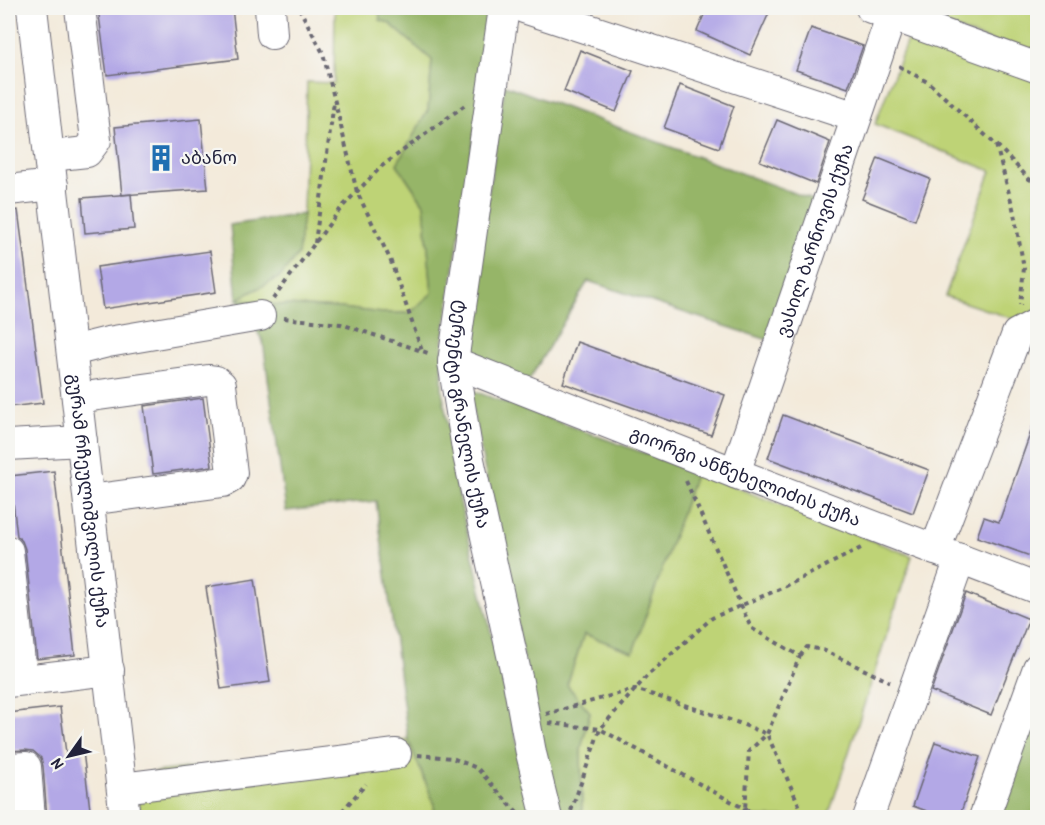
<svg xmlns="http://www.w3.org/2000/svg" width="1045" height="825" font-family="'Patrick Hand','Noto Sans Georgian',sans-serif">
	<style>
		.green { fill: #bed376; stroke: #707a58; stroke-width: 1.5 }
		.forest { fill: #96b567; stroke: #5c6c51; stroke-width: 1.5 }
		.building { fill: #b3a8e6 }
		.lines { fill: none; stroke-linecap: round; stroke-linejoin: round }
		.minor-casing { stroke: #6b6873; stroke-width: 32 }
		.path { stroke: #6b6873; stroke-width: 4; stroke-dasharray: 4.5 4.5; stroke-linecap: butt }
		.minor { stroke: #fff; stroke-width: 30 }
		.labels { text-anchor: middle; stroke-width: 4.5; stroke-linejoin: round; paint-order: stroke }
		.poi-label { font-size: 18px; fill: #22223b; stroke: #f6f6f2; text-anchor: start }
		.street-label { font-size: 18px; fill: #22223b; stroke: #f6f6f2 }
	</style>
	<rect width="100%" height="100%" fill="#f6f6f2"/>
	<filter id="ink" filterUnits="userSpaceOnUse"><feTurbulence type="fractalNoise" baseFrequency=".0167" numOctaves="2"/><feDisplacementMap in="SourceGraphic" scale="12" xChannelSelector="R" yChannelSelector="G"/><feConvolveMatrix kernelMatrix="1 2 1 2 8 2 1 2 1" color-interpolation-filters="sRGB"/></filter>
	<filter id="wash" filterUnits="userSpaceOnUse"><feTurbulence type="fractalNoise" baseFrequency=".008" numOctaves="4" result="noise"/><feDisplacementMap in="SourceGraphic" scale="24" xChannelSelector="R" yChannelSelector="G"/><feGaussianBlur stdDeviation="1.35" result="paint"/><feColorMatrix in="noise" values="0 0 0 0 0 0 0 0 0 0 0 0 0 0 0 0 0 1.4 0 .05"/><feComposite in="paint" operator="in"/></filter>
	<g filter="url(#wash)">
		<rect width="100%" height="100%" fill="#f3eada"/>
		<g class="green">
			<polygon points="335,8 379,8 380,20 389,23 432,60 428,110 397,164 424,204 432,293 410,313 382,313 341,308 265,304 237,299 280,277 298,254 303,214 307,82 334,83"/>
			<polygon points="914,8 1037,8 1037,58 919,15"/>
			<polygon points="909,35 1037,81 1037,309 1019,321 945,296 991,171 875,124"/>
			<polygon points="696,472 912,556 828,817 579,817 582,812 581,749 590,713 567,685 584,634 633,652"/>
			<polygon points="408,739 434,803 435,817 140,817 139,802 148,773"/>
		</g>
		<g class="forest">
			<polygon points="379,8 493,8 443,343 442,389 460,502 535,817 435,817 434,803 408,739 376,501 286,511 263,341 237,299 230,225 303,214 298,255 280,277 238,299 265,304 341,308 382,313 410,313 432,293 424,204 397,164 428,110 432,60 389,23 380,20"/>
			<polygon points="505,85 818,202 768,340 588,281 528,382 464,355"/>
			<polygon points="468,389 696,472 633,652 584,634 567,685 590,712 581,749 582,812 579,817 557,817"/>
			<polygon points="1037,708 1037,817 998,817"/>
		</g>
		<g id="blocks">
			<g class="building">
				<polygon points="98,8 232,8 238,59 107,75"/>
				<polygon points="707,8 755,8 769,13 750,55 697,31"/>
				<polygon points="811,28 863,46 848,88 796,70"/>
				<polygon points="580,50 633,71 616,112 564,91"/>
				<polygon points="680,85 734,106 719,148 664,128"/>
				<polygon points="201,119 208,189 122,195 115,127"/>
				<polygon points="777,120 830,142 816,184 760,161"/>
				<polygon points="878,158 930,179 915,220 862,199"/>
				<polygon points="131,194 134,229 85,233 82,198"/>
				<polygon points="18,210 43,403 8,407 8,211"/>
				<polygon points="210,251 216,292 103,309 97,267"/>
				<polygon points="577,342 725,395 711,435 563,383"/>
				<polygon points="203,398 212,466 153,474 144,406"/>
				<polygon points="783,415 929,470 913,513 768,458"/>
				<polygon points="1035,420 1038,420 1038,544 1033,557 977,537 984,517 999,522"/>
				<polygon points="54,471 75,655 37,659 25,549 22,541 17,536 10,476"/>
				<polygon points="255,579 270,682 221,689 206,587"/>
				<polygon points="966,593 1029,619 991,715 931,691"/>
				<polygon points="60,707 66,753 83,751 91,818 47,818 43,766 41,758 33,751 25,750 8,751 8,713"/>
				<polygon points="935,742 980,757 959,818 946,818 913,806"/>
			</g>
		</g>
	</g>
	<g filter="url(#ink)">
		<use href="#blocks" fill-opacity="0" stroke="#6b6873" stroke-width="1.5"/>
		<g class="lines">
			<defs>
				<g id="minor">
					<path id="s1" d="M32 8 125 818"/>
					<polyline points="270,8 272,34"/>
					<path id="s2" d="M504 8 453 362 468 455 518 682 531 753 547 818"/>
					<polyline points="524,8 856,117"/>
					<polyline points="871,8 1038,68"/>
					<polyline points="50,156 87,152 96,140 80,8"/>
					<polyline points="8,190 53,185"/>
					<polyline points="72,351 108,342 260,316"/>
					<path id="s3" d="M453 362 735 473 1038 589"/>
					<polyline points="77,398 208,380 216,381 221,385 232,473 230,478 223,482 89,500"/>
					<polyline points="8,445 82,441"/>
					<path id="s4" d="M735 473 894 8"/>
					<polyline points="935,550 1017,334 1038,323"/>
					<polyline points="8,551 22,680"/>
					<polyline points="8,682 109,670"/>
					<polyline points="8,768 26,767 30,818"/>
					<polyline points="122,788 396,754"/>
					<polyline points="868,818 960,559"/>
					<polyline points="984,818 1038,668"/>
				</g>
			</defs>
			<use href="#minor" class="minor-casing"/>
			<g class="path">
				<polyline points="299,8 323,53 357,192 390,259 422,351"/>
				<polyline points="899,66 929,83 996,145 1013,208 1024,268 1020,305"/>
				<polyline points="997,145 1029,179 1038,184"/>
				<polyline points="315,243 334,102"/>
				<polyline points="273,299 342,207 382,166 465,105"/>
				<polyline points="284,318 341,324 431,354"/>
				<polyline points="686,481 751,628 800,656 767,734 749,751 745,809 763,818"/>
				<polyline points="800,656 807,647 823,650 890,682"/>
				<polyline points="546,714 635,689 739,723 767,734 805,818"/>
				<polyline points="549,723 600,729 745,809 742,818"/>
				<polyline points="418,755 452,758 477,768 519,815"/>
				<polyline points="571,811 600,729 648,675 712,618 784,587 861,548"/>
				<polyline points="336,818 366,784"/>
			</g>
			<use href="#minor" class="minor"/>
		</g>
	</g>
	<defs>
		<symbol id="building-bare" viewBox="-9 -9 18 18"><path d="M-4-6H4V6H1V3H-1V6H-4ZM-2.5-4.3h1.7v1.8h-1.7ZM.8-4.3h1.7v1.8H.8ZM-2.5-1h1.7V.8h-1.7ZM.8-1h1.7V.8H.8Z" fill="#1f6fb2" stroke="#f6f6f2" stroke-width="2.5" paint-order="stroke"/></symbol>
	</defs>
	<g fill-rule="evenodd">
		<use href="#building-bare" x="142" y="139" width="38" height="38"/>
	</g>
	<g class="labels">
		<g class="poi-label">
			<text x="181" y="164">აბანო</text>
		</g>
		<g class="street-label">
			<text dy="6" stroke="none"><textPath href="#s4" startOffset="246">ვასილ ბარნოვის ქუჩა</textPath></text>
			<text dy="6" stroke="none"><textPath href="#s2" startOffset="411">ტერენტი გრანელის ქუჩა</textPath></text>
			<text dy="6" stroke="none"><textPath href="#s3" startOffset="314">გიორგი ანწეხელიძის ქუჩა</textPath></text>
			<text dy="6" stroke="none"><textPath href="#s1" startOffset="496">გურამ რჩეულიშვილის ქუჩა</textPath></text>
		</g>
	</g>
	<rect width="1045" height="825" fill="none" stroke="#f6f6f2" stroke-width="30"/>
	<g transform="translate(69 756) rotate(236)" stroke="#f6f6f2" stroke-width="4.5" paint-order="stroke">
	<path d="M0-4.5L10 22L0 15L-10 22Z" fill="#22223b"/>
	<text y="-9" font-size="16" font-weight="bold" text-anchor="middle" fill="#22223b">N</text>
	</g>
</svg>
